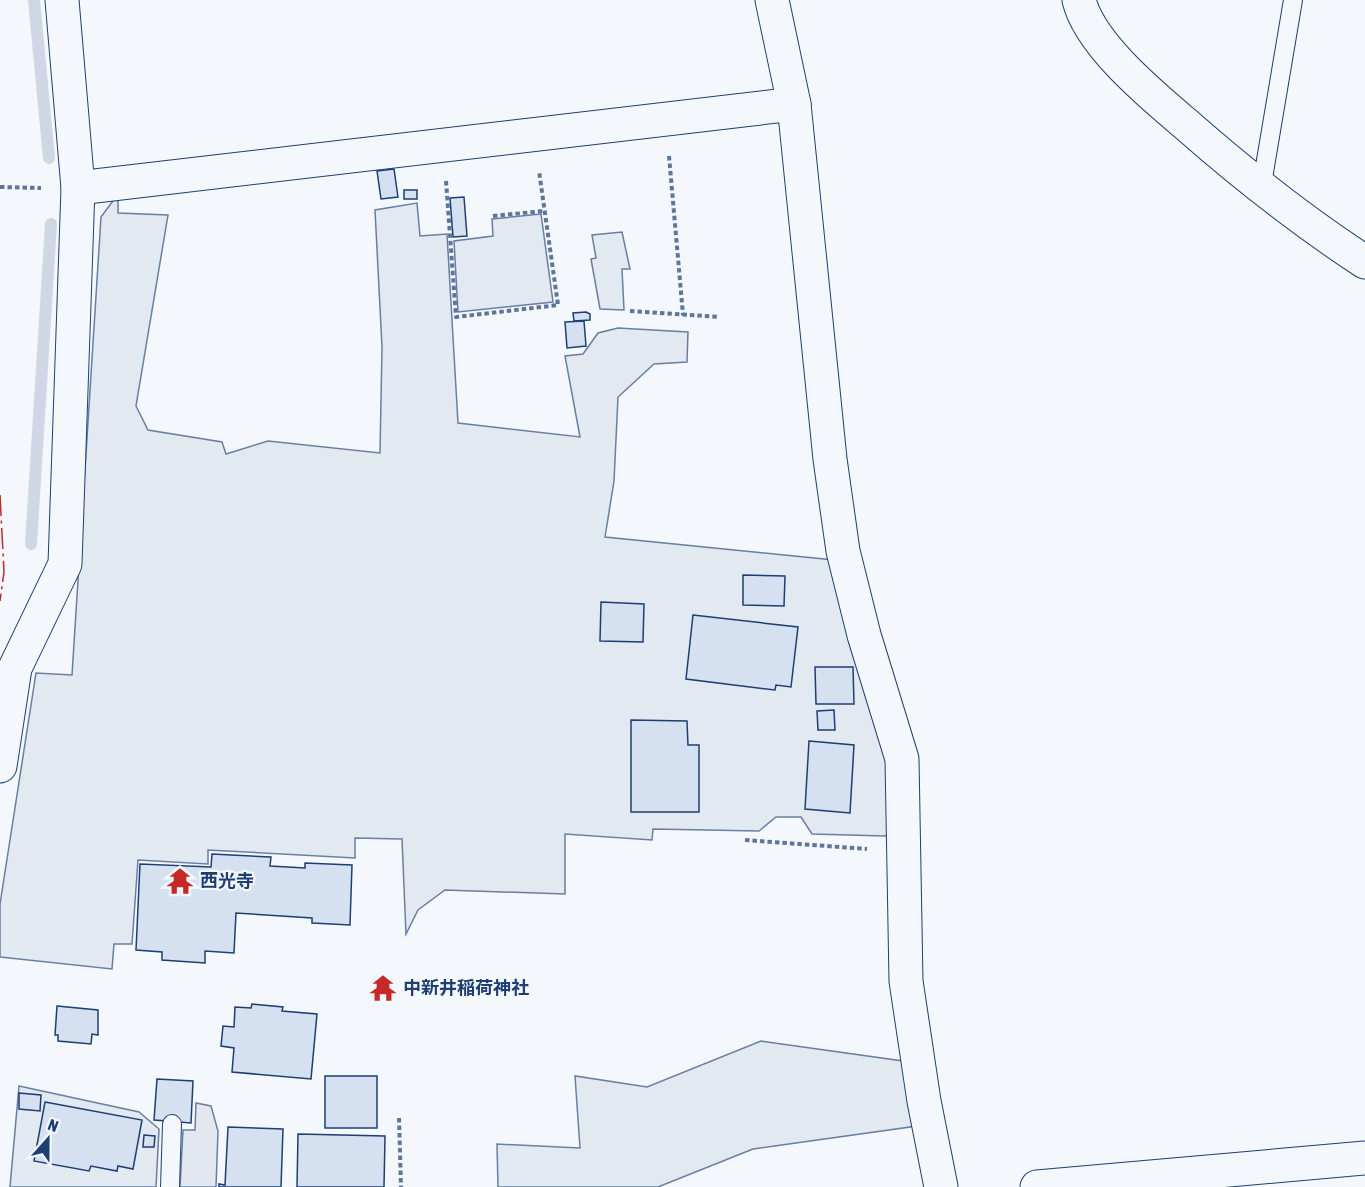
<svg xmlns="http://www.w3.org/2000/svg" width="1365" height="1187" font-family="'Asap Condensed','Noto Sans JP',sans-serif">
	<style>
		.green { fill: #e3e9f0; stroke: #687fa3; stroke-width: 1.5 }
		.parking { fill: #e3e8f0; stroke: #687fa3; stroke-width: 1.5 }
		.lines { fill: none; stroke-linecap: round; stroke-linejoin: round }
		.stream { stroke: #cfd7e4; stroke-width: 12 }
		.building { fill: #d5e0f0; stroke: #1d3f73; stroke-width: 1.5 }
		.lane-casing { stroke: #1d3f73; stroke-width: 20 }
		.street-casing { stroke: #1d3f73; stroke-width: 35 }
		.path { stroke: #5e769c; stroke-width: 4; stroke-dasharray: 4.5 3; stroke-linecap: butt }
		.lane { stroke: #f4f7fb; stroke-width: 18 }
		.street { stroke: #f4f7fb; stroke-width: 33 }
		.power { stroke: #c62828; stroke-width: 1.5; stroke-dasharray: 21 4.5 3 4.5; stroke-linecap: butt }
		.labels { text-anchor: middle; stroke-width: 4.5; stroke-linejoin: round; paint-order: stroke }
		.poi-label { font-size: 18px; font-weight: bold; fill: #1d3f73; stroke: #f4f7fb; text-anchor: start }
	</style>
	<rect width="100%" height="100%" fill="#f4f7fb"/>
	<g class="green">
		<polygon points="118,194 118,213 168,215 136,406 148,430 222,442 226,454 268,441 380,453 382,347 375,210 417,203 420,236 447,234 458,423 580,437 565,356 583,354 598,333 618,328 688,332 687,362 654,364 618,397 614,481 605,537 834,560 890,761 893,831 885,836 812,834 801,817 776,817 759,831 653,829 652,840 565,834 565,894 445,890 418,910 406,934 402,839 355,838 355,858 208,850 208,864 138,860 132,944 114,944 112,969 0,957 0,904 36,673 72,675 101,217"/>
		<polygon points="541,214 553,302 458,312 454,241 493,236 492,219"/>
		<polygon points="622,232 630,269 622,269 624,310 600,309 591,259 596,258 592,235"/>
		<polygon points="761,1041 910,1062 917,1126 753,1149 658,1187 498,1187 497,1144 580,1148 575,1076 647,1087"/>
		<polygon points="19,1086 139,1112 159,1129 156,1187 10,1187"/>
	</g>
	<polygon class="parking" points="196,1103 211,1106 218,1131 216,1187 180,1187 183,1130 195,1130"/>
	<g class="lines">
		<g class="stream">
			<polyline points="34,0 49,158"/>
			<polyline points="31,544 51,224"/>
		</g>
	</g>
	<g class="building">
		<polygon points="394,169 398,197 381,199 377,171"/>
		<rect x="404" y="190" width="13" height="9"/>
		<polygon points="464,197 467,236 453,237 450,198"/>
		<polygon points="586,312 590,314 590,320 574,321 573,313"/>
		<polygon points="584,321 586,346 567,348 565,322"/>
		<polygon points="743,575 785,576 784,606 743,605"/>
		<polygon points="601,602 644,604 643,642 600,641"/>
		<polygon points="693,615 798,627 791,687 776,685 775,690 686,679"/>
		<polygon points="815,667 853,667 854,704 816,704"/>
		<polygon points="834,710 835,730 818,730 817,711"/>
		<polygon points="631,720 687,721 688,745 699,745 699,812 631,812"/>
		<polygon points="809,741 854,745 850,813 805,809"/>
		<polygon points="212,854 271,857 270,866 305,868 305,863 352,865 350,925 312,923 312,918 236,913 234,953 205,951 205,963 162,960 162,952 136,950 140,864 211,867"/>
		<polygon points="252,1004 283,1007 282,1011 317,1014 311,1079 232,1072 234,1048 221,1046 223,1026 234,1027 235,1007 251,1008"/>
		<polygon points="57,1006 98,1010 98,1035 92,1034 91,1044 58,1041 58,1035 55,1035"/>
		<rect x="325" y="1076" width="52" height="52"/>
		<polygon points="157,1079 193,1081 191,1123 154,1120"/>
		<polygon points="19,1093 41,1095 40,1111 19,1109"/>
		<polygon points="45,1102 142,1120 133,1169 118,1166 117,1171 91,1166 89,1171 34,1161"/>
		<polygon points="228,1127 283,1129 281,1187 219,1187 219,1184 225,1185"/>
		<polygon points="298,1134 385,1136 384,1187 297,1187"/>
		<polygon points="144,1135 155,1136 154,1147 143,1147"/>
	</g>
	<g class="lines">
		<defs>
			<g id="lane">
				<polyline points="1261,190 1293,0"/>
				<polyline points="170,1187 172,1124"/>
			</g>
			<g id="street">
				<polyline points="772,0 794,104 830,459 843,551 864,635 902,759 906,981 924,1101 941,1187"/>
				<path d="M1079 0C1090 45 1153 96 1188 126 1245 176 1302 221 1365 262"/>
				<polyline points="78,188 794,104"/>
				<polyline points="0,766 15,668 65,564 78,188 62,0"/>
				<polyline points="1037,1187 1365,1158"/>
			</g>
		</defs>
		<use href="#lane" class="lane-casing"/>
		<use href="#street" class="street-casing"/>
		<g class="path">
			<polyline points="669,156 683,315"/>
			<polyline points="446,181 456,317 558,305 539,171"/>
			<polyline points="0,187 41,188"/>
			<polyline points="493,216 544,211"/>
			<polyline points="630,311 719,317"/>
			<polyline points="745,840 867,849"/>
			<polyline points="399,1118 401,1187"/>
		</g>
		<use href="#lane" class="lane"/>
		<use href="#street" class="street"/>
		<polyline class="power" points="0,495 4,572 0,601"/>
	</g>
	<defs>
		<symbol id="temple-bare" viewBox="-9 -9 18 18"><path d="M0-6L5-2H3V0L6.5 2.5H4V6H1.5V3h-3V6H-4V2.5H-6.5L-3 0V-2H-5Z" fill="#c62828" stroke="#f4f7fb" stroke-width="2.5" paint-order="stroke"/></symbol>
	</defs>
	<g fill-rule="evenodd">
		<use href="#temple-bare" x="161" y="862" width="38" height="38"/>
		<use href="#temple-bare" x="364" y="969" width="38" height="38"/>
	</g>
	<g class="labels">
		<g class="poi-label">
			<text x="200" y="887">西光寺</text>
			<text x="403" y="994">中新井稲荷神社</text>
		</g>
	</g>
	<g transform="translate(48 1139) rotate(21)" stroke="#f4f7fb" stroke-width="4.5" paint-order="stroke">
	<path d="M0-4.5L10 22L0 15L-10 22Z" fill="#1d3f73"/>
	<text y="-9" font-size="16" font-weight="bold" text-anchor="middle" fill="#1d3f73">N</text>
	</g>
</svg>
